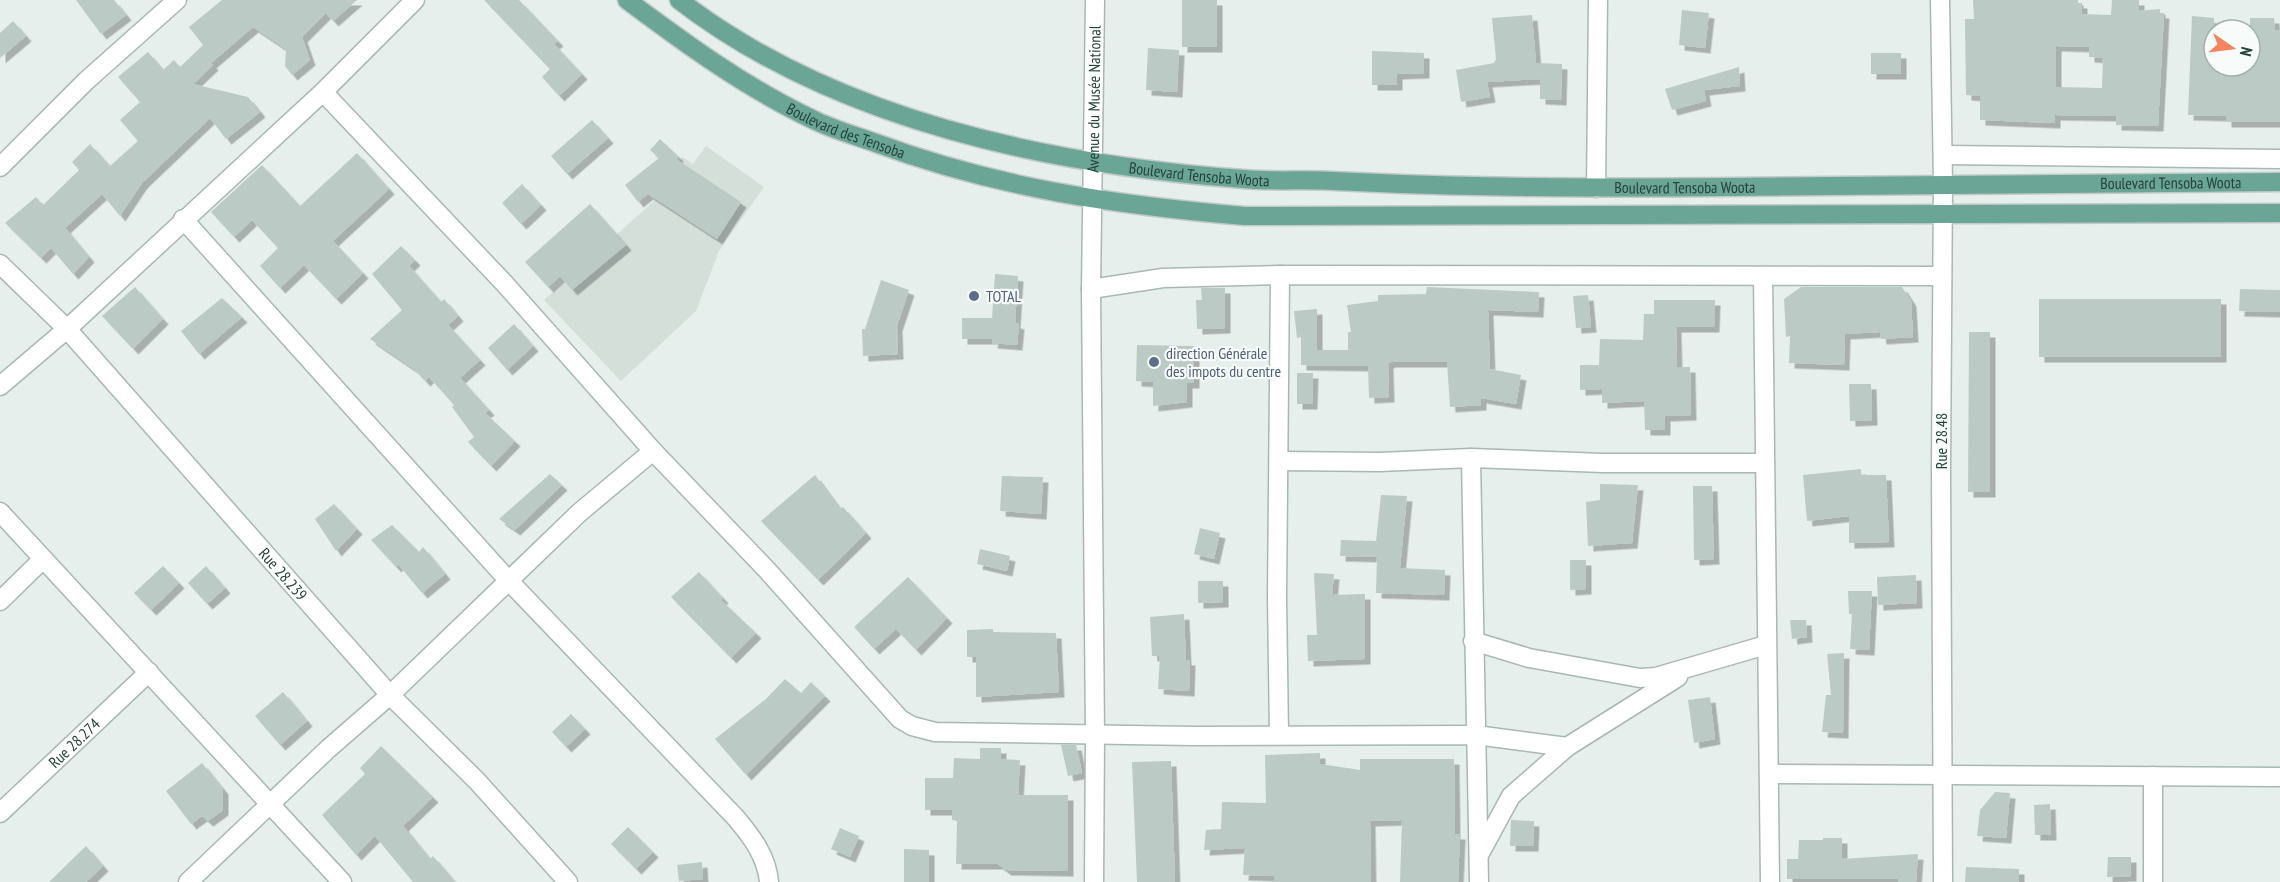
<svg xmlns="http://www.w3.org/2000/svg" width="2280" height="882" font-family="'PT Sans Narrow',sans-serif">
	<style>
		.built { fill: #d4dfda }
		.building { fill: #bbcac4; fill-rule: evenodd; filter: url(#shadow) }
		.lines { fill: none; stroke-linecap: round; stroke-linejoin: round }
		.minor-casing { stroke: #a8b8b2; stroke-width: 21 }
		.major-casing { stroke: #c2cac8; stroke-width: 21 }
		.minor { stroke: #fff; stroke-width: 18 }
		.major { stroke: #6aa596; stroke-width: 18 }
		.service-dot { fill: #5c6f8a; stroke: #f7fbf9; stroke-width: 2 }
		.labels { text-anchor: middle; stroke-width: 4.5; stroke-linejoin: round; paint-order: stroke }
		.street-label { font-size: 16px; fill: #24423a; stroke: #f7fbf9 }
		.service-label { font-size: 16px; fill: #4e5e75; stroke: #f7fbf9; text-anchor: start }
	</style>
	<defs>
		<filter id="shadow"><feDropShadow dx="5.5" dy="5.5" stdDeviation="0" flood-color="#0004"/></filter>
	</defs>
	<rect width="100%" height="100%" fill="#e6efeb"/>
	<polygon class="built" points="706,146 764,187 719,251 696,311 621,381 544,300 654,201 682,157 693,164"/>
	<g class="building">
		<polygon points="76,0 114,0 126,15 101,34"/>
		<polygon points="222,0 357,0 333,21 326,13 302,37 310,60 292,75 285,66 286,49 253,27 211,63 213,65 193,84 248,97 260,112 226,139 210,118 142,183 120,216 102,194 65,228 89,257 73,274 51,248 41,258 5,223 36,197 43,205 79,170 72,162 90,144 110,166 138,141 120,120 140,102 118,77 148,52 163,70 174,60 180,67 203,45 189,27"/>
		<polygon points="484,0 519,0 558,41 554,44 582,74 559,96 542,77 550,69"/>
		<rect x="1182" y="0" width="35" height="47"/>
		<path d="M1973 0H2078V3H2082V14L2111 15 2112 0H2139V11L2160 9V13H2164L2158 126 2116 125V116L2055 115V123L1980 120V96L1966 95 1965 19H1974ZM2056 46 2089 47V57L2103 58 2102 88 2056 87Z"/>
		<polygon points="1682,10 1709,13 1705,48 1679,45"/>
		<polygon points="1532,15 1536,63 1562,64 1561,100 1540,99 1540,79 1487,82 1490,97 1461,102 1456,70 1494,63 1496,59 1492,18"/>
		<polygon points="2192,16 2214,18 2214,66 2250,66 2250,18 2274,18 2275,30 2280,30 2280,122 2226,122 2226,116 2188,115"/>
		<polygon points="13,21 26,36 0,58 0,33"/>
		<polygon points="1148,48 1179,50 1177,92 1146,90"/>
		<polygon points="1372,51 1424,53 1424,73 1397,74 1397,85 1372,85"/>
		<rect x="1871" y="53" width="30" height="21"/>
		<polygon points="1739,67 1740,86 1704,90 1706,101 1672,110 1665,89"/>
		<polygon points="592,120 608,138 567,174 551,156"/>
		<polygon points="660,139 678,156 676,159 741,202 717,239 648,194 638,202 625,185 659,158 650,150"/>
		<polygon points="357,153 389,189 333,241 363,273 336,299 304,265 280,288 260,266 278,248 252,220 234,237 211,212 262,165 300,206"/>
		<polygon points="522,184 541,205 521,224 502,203"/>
		<polygon points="590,204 626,245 572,290 560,276 548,287 525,262"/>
		<polygon points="401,246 415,260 409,266 441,302 444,299 458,316 448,325 480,360 460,378 489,410 485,413 515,441 491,466 468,442 474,437 452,407 454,405 429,377 425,381 414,369 370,339 402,310 372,274"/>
		<polygon points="995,274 1018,276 1015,323 1019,324 1017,345 992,343 993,339 962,339 962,318 992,318"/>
		<polygon points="881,280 909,290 897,326 898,354 863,356 862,329 865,329"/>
		<polygon points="135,287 163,319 133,349 102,316"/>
		<polygon points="1427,287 1539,292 1538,312 1488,310 1490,369 1521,375 1516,404 1481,398 1481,405 1450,407 1447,362 1391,362 1388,363 1389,397 1369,398 1368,366 1301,365 1301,337 1297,338 1294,311 1317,309 1317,350 1348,350 1348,332 1351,332 1347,305 1378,301 1378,295 1426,294"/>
		<polygon points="1801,287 1902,287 1911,301 1913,337 1881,339 1880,332 1845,334 1844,365 1789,363 1790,336 1786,337 1784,299"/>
		<polygon points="1201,288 1225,288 1225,328 1197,329 1196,300 1202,300"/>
		<polygon points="2240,289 2280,290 2280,312 2239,311"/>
		<polygon points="1588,295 1591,327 1576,328 1573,296"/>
		<polygon points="222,298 242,317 199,354 181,331"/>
		<rect x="2039" y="299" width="182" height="58"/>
		<polygon points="1654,300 1715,300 1714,327 1676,327 1677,367 1690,367 1691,415 1665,416 1665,430 1645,430 1644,401 1602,403 1602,389 1580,390 1580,365 1599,365 1600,339 1643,340 1644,314 1654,314"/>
		<polygon points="514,324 533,346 507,370 488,348"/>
		<polygon points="1969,332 1990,332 1990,492 1968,492"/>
		<polygon points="1137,345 1194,346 1194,383 1187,383 1187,402 1153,406 1153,382 1136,381"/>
		<polygon points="1297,373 1313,373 1312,404 1297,404"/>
		<polygon points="1849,384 1871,384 1872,420 1850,421"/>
		<polygon points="1861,469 1861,475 1886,475 1889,542 1849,543 1849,516 1807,521 1803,475"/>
		<polygon points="550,474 562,485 515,530 499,519"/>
		<polygon points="815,475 840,509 843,507 866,533 818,580 761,521"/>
		<polygon points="1002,476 1043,477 1041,514 1000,511"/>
		<polygon points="1600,484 1638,485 1632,543 1588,546 1586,502 1600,500"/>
		<polygon points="1693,486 1712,486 1714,559 1694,560"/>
		<polygon points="1381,495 1407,496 1400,568 1445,570 1444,595 1376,593 1377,557 1340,556 1341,540 1376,541"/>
		<polygon points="334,504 357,529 336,551 315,519"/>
		<polygon points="392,525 419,552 423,547 445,574 422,593 398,564 396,567 371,540"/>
		<polygon points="1200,528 1220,533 1214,559 1194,554"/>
		<polygon points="980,549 1010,556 1007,571 977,564"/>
		<polygon points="1570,560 1586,560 1586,589 1570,590"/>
		<polygon points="163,566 179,583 151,610 134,593"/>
		<polygon points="206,566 225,588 207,604 188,583"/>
		<polygon points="699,572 723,598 721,600 756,633 731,658 671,597"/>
		<polygon points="1314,573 1334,574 1332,595 1365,594 1365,659 1308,661 1307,635 1317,635"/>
		<polygon points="1916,575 1917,603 1878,605 1877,577"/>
		<polygon points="908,577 947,618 916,650 896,629 874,649 854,627"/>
		<polygon points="1198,581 1223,581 1223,602 1198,603"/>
		<polygon points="1848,591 1872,591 1869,650 1850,649 1852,614 1849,614"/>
		<polygon points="1184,614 1186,660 1190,660 1189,691 1158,689 1160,656 1152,656 1150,617"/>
		<polygon points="1790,620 1806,620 1807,637 1792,639"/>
		<polygon points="993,629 993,632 1056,633 1059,692 976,697 976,657 967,657 967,630"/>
		<polygon points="1844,653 1843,733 1822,732 1826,695 1831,695 1827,654"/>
		<polygon points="785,679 801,693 811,682 825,696 746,775 715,739 766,699"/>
		<polygon points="283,692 307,721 280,745 255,716"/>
		<polygon points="1710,697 1715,739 1694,743 1688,700"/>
		<polygon points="571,714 585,729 566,747 552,732"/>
		<polygon points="1061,745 1076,745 1082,773 1068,776"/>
		<polygon points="381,746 433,797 403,826 430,859 433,856 455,882 413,882 375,836 356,855 322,815 365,774 360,768"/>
		<polygon points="980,748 1001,748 1001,759 1020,760 1018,795 1068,795 1068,871 1006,870 998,864 956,864 957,821 952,820 952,810 925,810 925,778 953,778 954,758 980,759"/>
		<polygon points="1320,753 1320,764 1360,770 1360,759 1454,759 1455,834 1460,834 1458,882 1400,882 1402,820 1370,821 1371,882 1274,882 1274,876 1243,875 1245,848 1204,850 1206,830 1221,829 1222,802 1266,803 1265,755"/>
		<polygon points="1171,761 1175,882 1137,882 1132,762"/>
		<polygon points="202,763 223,789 223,810 208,821 202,816 191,824 166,791"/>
		<polygon points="1995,792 2010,793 2006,838 1977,836 1980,810"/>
		<polygon points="2050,804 2051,835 2035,835 2034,805"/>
		<polygon points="1511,820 1534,821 1533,846 1510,846"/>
		<polygon points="628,827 653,852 636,869 611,844"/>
		<polygon points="840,828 859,836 850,857 831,849"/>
		<polygon points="1823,838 1842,838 1842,859 1918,854 1916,882 1898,882 1898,879 1787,879 1787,859 1798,859 1799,840 1823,840"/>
		<polygon points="86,846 103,866 86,882 49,882"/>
		<polygon points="904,849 929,850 929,882 904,882"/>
		<polygon points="2108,857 2131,857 2131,876 2107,877"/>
		<polygon points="702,862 703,879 679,881 677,865"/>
		<polygon points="1966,867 2019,869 2019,882 1965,882"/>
	</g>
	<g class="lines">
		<defs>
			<g id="minor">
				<polyline points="1940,0 1943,184 1941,469 1943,882"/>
				<polyline points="323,92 504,283 653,451 767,570 900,719 912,726 935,732 1193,736 1476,735 1567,747"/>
				<polyline points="1943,155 2280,159"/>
				<polyline points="0,167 86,81 177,0"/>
				<polyline points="1596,188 1598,0"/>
				<path d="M183 219 508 580 736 818C752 837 767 857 769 882"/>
				<path id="s1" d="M0 264 67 329 390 695 477 781 568 882"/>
				<polyline points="1763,276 1770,882"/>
				<polyline points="1091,289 1163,278 1280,275"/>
				<polyline points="0,386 67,329 323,92 415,0"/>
				<polyline points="1471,458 1479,882"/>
				<polyline points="1280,461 1380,462 1471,458 1603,463 1765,463"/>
				<polyline points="0,512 342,882"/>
				<polyline points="0,601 43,559"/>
				<polyline points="1473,641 1529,658 1640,678 1656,677 1766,645"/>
				<polyline points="1279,734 1277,598 1280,275 1941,276"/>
				<polyline points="1769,774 2280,777"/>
				<polyline points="2153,776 2153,882"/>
				<path id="s2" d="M0 813 149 672"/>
				<polyline points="1479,855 1511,796 1567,747 1678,677"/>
				<polyline points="188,882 328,749 390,695 579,513 653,451"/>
				<path id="s3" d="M1094 882 1095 735 1091 289 1095 0"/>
			</g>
			<g id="major">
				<path id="s4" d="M627 0C686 44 746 88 814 120 832 129 853 135 873 142 997 188 1114 205 1245 216L2280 213"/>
				<path id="s5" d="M679 0C836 121 1050 165 1244 179 1274 182 1304 179 1334 181 1466 188 1597 188 1729 187 1912 184 2096 183 2280 182"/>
			</g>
		</defs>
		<use href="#minor" class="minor-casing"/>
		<use href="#major" class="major-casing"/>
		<use href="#minor" class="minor"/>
		<use href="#major" class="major"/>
	</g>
	<g class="service-dot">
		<circle cx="974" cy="296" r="6"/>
		<circle cx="1154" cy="362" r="6"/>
	</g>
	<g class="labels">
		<g class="street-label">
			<text dy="6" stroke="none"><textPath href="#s3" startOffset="783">Avenue du Musée National</textPath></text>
			<text dy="6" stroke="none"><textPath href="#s4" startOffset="256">Boulevard des Tensoba</textPath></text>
			<text dy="6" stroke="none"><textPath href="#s5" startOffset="556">Boulevard Tensoba Woota</textPath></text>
			<text dy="6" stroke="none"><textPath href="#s5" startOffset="1528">Boulevard Tensoba Woota</textPath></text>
			<text dy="6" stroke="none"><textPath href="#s5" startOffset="1042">Boulevard Tensoba Woota</textPath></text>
			<text transform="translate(1941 441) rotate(-90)" y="6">Rue 28.48</text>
			<text dy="6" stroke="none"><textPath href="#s1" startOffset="420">Rue 28.239</textPath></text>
			<text dy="6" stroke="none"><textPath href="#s2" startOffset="102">Rue 28.274</textPath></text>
		</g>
		<g class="service-label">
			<text x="986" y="302">TOTAL</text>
			<text x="1166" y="359">direction Générale<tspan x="1166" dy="18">des impots du centre</tspan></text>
		</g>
	</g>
	<g transform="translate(2232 48) rotate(104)"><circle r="28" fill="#f7fbf9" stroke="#a3b1ad" stroke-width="1.5"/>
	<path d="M0-4.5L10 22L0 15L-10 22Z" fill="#f4845f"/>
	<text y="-9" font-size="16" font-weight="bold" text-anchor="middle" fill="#24423a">N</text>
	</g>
</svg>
